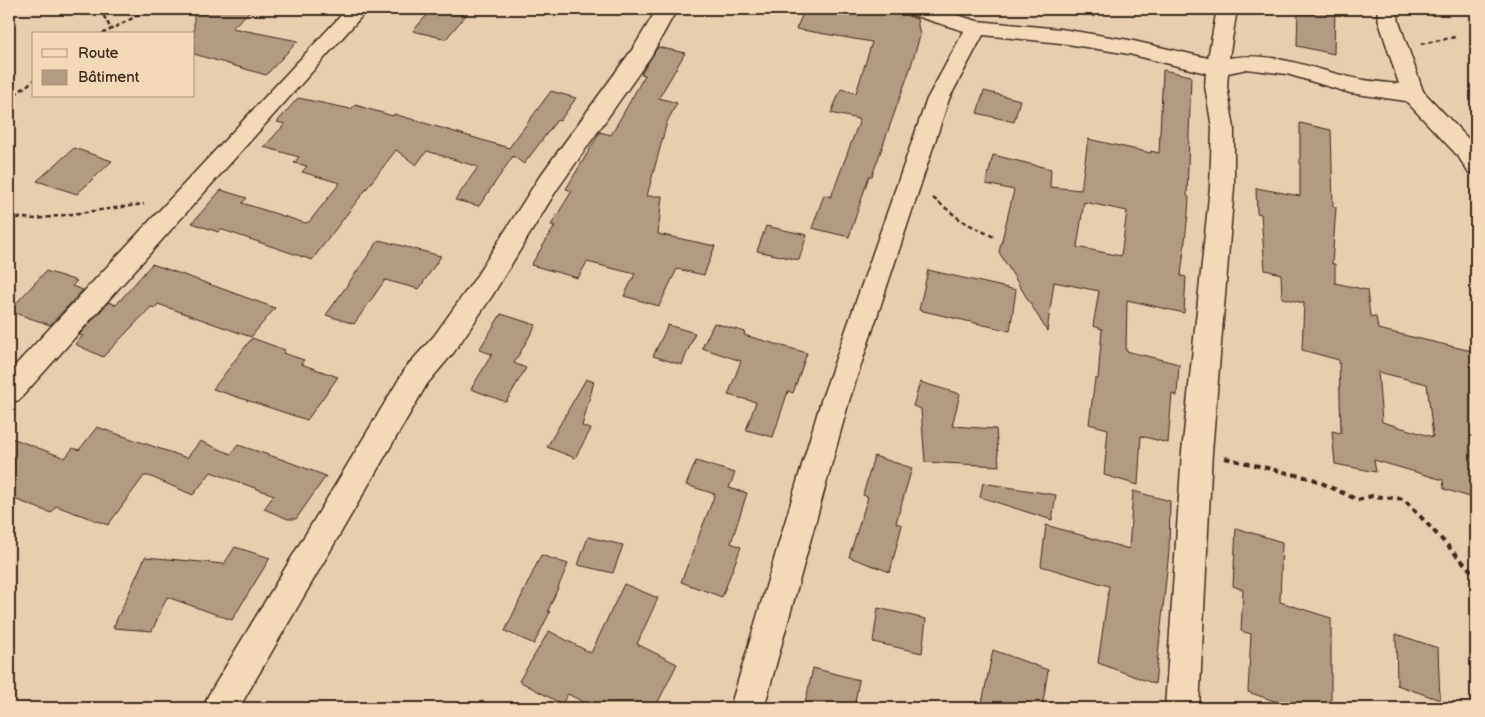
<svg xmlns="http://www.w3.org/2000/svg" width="1485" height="717" font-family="'Balsamiq Sans',sans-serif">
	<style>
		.building { fill: #b29b83; stroke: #3b2a1e; fill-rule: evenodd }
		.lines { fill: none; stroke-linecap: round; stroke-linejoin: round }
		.street-casing { stroke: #3b2a1e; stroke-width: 3 }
		.path-far1 { stroke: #3b2a1e; stroke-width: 2.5; stroke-dasharray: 4.5 3; stroke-linecap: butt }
		.path { stroke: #3b2a1e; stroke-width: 4; stroke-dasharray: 5.5 4.5; stroke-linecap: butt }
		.street { fill: #f3d9ba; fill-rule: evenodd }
	</style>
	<rect width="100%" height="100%" fill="#e8ceb1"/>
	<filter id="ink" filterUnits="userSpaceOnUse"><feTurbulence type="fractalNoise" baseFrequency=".02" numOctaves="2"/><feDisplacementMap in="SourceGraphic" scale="10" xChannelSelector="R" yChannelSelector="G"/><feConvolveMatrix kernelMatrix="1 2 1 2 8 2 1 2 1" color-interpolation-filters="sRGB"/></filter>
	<g filter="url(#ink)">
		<g class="building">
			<polygon points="194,9 252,9 232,28 298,41 266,75 194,54"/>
			<polygon points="432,9 471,9 446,39 413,31"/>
			<polygon points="805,9 904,10 908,16 917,19 920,36 910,69 872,176 869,176 849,237 812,228 824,195 831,197 859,122 858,119 831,113 841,89 856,93 872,42 796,29"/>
			<polygon points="1298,9 1335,9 1334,54 1297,46"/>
			<polygon points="658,47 685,53 659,98 677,103 667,122 647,196 662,196 658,234 715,246 704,275 677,269 659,306 624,296 635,274 587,262 578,278 531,265 555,226 551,225 572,191 566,189 600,132 611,135 645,75 641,74"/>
			<path d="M1163 70 1191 76 1187 196 1189 197 1188 214 1181 276 1186 277 1184 313 1127 300 1126 351 1179 364 1177 396 1172 394 1168 443 1141 436 1138 485 1104 475 1108 429 1089 424 1095 379H1098L1102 329 1093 326 1099 291 1054 282 1047 331 999 252 1014 190 986 184 993 155 1051 169 1050 187 1081 190 1088 139 1151 153V151L1159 153ZM1084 202 1127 211 1121 256 1077 247Z"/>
			<polygon points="551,91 576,98 560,121 557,120 524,164 513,156 479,206 455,200 478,167 427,151 416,165 396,150 312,260 220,229 218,232 192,223 221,190 247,198 242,203 305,223 309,222 340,183 302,172 307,166 294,163 299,157 264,147 285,124 277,122 298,98 351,109 355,105 393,116 394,114 509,148"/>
			<polygon points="984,91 1020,100 1014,122 977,113"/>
			<path d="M1300 123 1331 130 1333 206 1336 207 1332 264H1335V283L1367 290 1370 316 1376 317 1378 329 1476 352V499L1444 489 1443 480 1374 460 1376 472 1335 464 1332 431 1341 433 1339 360 1302 350 1304 303 1282 298 1281 274 1265 270 1261 214 1257 213 1256 188 1300 196ZM1378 372 1427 384 1433 437 1382 422Z"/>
			<polygon points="74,148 112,161 77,194 37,181"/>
			<polygon points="766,226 807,235 799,260 757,251"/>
			<polygon points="379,240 441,256 419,289 385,280 354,324 326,315"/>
			<polygon points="152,264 184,275 275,308 251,337 158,304 155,308 151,307 103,357 75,344 83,336 79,335 109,302 116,305"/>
			<polygon points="928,270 1016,290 1010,331 919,310"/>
			<polygon points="46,271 77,281 72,286 83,290 50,325 9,311"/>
			<polygon points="501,314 536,325 514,363 526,368 506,402 471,389 492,354 479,350"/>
			<polygon points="714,323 745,332 744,335 807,353 793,393 788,391 773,437 746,430 756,402 728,395 741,361 702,348"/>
			<polygon points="668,325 695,333 682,365 653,356"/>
			<polygon points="252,338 285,350 283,353 304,360 301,364 338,377 307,420 213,389"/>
			<polygon points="586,379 594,382 582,426 591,429 575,458 547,447"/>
			<polygon points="920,382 960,394 952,426 996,429 999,466 925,462 921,409 913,406"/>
			<polygon points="97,427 187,458 200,441 231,454 238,445 284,460 326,476 296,519 288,519 264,509 274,495 211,472 193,495 149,476 144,476 108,525 56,506 51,513 9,497 9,437 65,458 73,448 79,450"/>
			<polygon points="874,456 912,468 896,523 902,525 890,572 849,557 868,497 863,495"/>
			<polygon points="696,461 735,473 729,488 747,493 731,543 741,547 722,597 681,582 715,494 686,485"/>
			<polygon points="983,483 1056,495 1052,520 980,497"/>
			<polygon points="1133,491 1170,501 1169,551 1155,684 1098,663 1109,586 1041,566 1046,525 1129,549"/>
			<polygon points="1236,528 1282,542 1280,602 1331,618 1331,708 1295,708 1248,692 1251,634 1241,631 1243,590 1233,586"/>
			<polygon points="588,537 623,545 613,573 578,565"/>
			<polygon points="235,547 270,558 232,620 167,597 152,631 113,628 145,557 224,564"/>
			<polygon points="541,555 568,564 548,611 550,612 534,644 505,631"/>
			<polygon points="624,584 658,598 637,644 677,664 655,708 595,708 568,694 562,704 519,681 549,631 591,653"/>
			<polygon points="878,608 926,619 922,653 873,642"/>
			<polygon points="1396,634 1438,648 1440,700 1397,685"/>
			<polygon points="993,650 1048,670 1042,708 981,708"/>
			<polygon points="813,668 859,680 854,708 804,708"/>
		</g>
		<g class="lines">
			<defs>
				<g id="street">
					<polygon points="347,9 368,9 19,400 9,403 9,372"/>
					<polygon points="657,9 677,9 651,56 556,191 492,296 454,352 427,384 239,708 203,708 208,696 407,366 434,336 474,280 538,179 634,47"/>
					<path d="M906 9H937L977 21 1061 29 1129 40 1208 58 1217 9H1237L1229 58C1272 51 1309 68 1349 77 1365 81 1382 82 1399 84L1379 22 1377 9H1397L1399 22 1423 91 1476 147V175L1468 172 1458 156 1406 101 1350 93 1287 74 1247 69 1228 73 1227 86 1234 128V187L1212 452 1199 708H1165L1182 452 1210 187 1212 128 1205 86 1206 73 1129 54 1061 43 983 35 949 99 849 401 764 708H730L821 401 927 99 964 31 909 14Z"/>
				</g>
			</defs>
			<use href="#street" class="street-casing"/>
			<g class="path-far1">
				<polyline points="100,9 111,29"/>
				<polyline points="1085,9 1096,18"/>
				<polyline points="102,34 150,9"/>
				<polyline points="1421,44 1455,37"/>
				<polyline points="9,99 34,80"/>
				<polyline points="933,198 962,221 994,237"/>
				<polyline points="9,217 36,219 144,204"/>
			</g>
			<polyline class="path" points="1225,458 1313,479 1358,500 1372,496 1404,499 1476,576"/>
			<use href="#street" class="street"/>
		</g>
	</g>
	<rect width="1485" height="717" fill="none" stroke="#f3d9ba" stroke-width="30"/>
	<rect x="15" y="15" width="1455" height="687" fill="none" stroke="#3b2a1e" stroke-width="2" filter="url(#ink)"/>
	<rect x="32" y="32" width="162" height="65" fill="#f3d9ba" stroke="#a9937c"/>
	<rect x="42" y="49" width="25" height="8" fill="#f3d9ba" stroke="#a9937c"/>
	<text x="78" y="58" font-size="15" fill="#3b2a1e">Route</text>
	<rect x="42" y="70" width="25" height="15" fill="#b29b83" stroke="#a9937c"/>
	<text x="78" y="82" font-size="15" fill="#3b2a1e">Bâtiment</text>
</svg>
